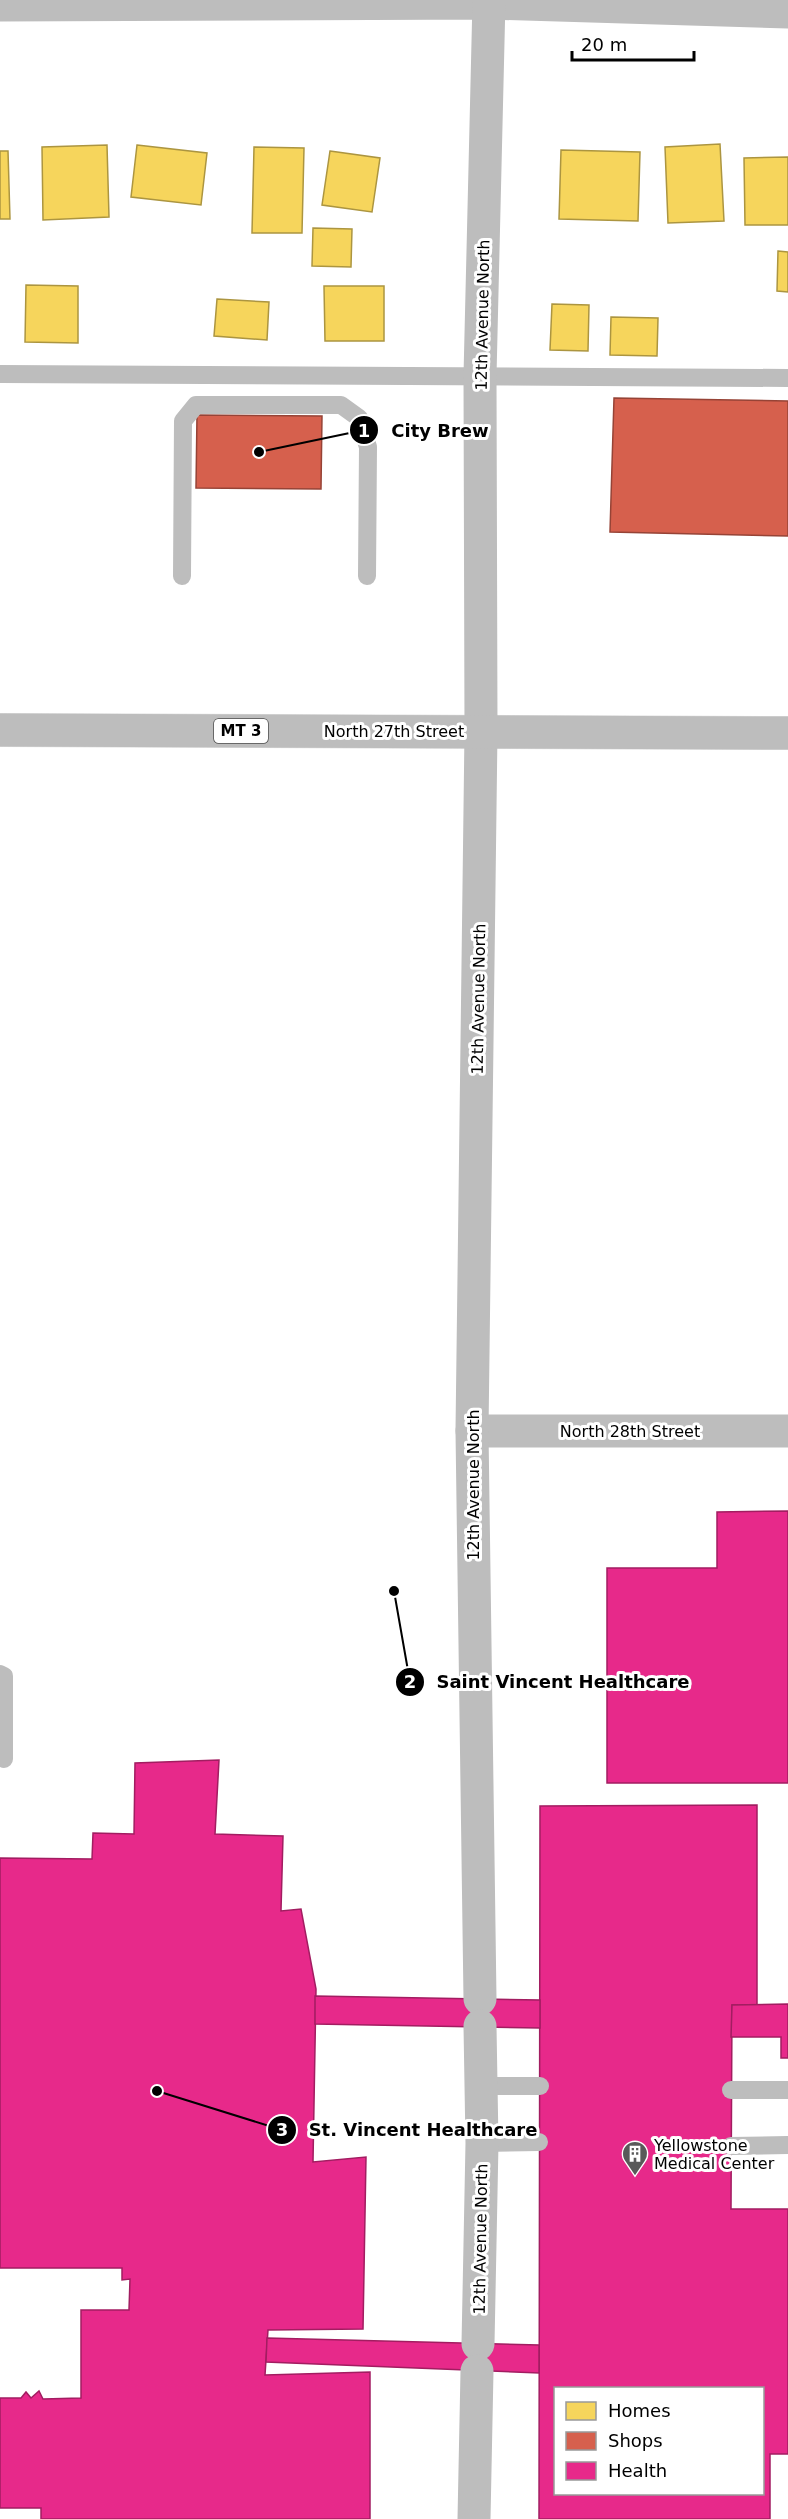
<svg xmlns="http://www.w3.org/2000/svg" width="788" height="2519" font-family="'DejaVu Sans',sans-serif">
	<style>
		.homes { fill: #f6d55c; stroke: #ac9540; stroke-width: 1.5 }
		.shops { fill: #d6604d; stroke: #964336; stroke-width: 1.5 }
		.health { fill: #e7298a; stroke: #a21d61; stroke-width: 1.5; fill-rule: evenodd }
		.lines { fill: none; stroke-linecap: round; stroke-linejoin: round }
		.primary-casing { stroke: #dbdbdb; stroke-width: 34 }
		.service { stroke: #bdbdbd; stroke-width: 18 }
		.minor { stroke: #bdbdbd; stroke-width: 33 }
		.primary { stroke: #bdbdbd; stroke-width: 33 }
		.labels { text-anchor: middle; stroke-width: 6; stroke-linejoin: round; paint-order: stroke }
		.shield { fill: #fff; stroke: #4c4c4c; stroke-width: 1.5 }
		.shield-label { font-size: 15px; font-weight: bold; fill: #000 }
		.street-label { font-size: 16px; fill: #000; stroke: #fff }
		.poi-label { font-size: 16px; fill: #000; stroke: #fff; text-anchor: start }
		.leader { fill: none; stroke: #000; stroke-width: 2 }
		.callout-dot { fill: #000; stroke: #fff; stroke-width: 2 }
		.mark-label { font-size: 18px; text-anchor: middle; font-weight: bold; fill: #fff }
		.callout-label { font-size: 18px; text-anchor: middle; font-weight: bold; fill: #000; stroke: #fff; stroke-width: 6; stroke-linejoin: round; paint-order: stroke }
	</style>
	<rect width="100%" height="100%" fill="#fff"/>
	<g class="homes">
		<polygon points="720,144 724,221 668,223 665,147"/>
		<polygon points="107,145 109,217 43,220 42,147"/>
		<polygon points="137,145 207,153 201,205 131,197"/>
		<polygon points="254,147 304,148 302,233 252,233"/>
		<polygon points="561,150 640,152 638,221 559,219"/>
		<polygon points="0,151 8,151 10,219 0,219"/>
		<polygon points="330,151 380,158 372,212 322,205"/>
		<polygon points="788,157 788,225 745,225 744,158"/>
		<polygon points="313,228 352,229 351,267 312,266"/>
		<polygon points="778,251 788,252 788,292 777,291"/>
		<polygon points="26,285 78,286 78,343 25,342"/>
		<polygon points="324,286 384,286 384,341 325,341"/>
		<polygon points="217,299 269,302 267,340 214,336"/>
		<polygon points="552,304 589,305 588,351 550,350"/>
		<polygon points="611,317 658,318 657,356 610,355"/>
	</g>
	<g class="shops">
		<polygon points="614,398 788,401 788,536 610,532"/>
		<polygon points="197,415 322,416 321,489 196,488"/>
	</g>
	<g class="health">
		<polygon points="788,1511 788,1783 607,1783 607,1568 717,1568 717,1512"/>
		<polygon points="219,1760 215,1834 283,1836 281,1911 301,1909 316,1989 313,2162 366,2157 363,2329 268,2330 265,2375 370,2372 370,2519 41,2519 41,2508 0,2508 0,2398 21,2398 26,2392 31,2398 39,2391 43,2399 81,2398 81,2310 129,2310 130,2279 122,2280 122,2268 0,2268 0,1858 92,1859 93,1833 134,1834 135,1763"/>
		<path d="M757 1805V2005H732L731 2209H788V2454H770V2519H539L540 1806ZM556 2388H762V2494H556Z"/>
		<polygon points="315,1996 540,2000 540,2028 315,2024"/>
		<polygon points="788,2004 788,2058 781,2058 781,2037 731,2037 732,2005"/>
		<polygon points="267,2338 539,2345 539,2373 266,2362"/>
	</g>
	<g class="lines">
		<defs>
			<polyline id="primary" points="0,730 788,733"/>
		</defs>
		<use href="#primary" class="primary-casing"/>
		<g class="service">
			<polyline points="0,374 788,378"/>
			<polyline points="182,576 183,421 196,405 341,405 359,418 368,447 367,576"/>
			<polyline points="0,1674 4,1676 4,1759"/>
			<polyline points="481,2086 540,2086"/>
			<polyline points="731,2090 788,2090"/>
			<polyline points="482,2143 539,2142"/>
			<polyline points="731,2146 788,2145"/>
		</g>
		<g class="minor">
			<polyline points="0,5 489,3 788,12"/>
			<polyline points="472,1431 788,1431"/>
			<polyline points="480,1999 472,1431 481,731 480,376 489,0"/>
			<polyline points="478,2344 482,2143 480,2026"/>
			<polyline points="474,2519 477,2371"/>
		</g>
		<use href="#primary" class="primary"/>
	</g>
	<defs>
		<symbol id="building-pin" viewBox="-11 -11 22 30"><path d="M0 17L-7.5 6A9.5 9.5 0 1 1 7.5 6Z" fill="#595959" stroke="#fff"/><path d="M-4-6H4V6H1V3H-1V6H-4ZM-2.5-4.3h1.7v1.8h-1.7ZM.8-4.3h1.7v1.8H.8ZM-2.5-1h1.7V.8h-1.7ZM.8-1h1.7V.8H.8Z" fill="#fff"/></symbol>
	</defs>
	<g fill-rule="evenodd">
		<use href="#building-pin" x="620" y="2139" width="30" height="40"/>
	</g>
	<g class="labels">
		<rect class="shield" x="214" y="719" width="54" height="24" rx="4.5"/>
		<g class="shield-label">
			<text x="241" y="736">MT 3</text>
		</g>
		<g class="street-label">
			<text transform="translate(482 315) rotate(-89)" y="6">12th Avenue North</text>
			<text x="394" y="737">North 27th Street</text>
			<text transform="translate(478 999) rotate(-89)" y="6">12th Avenue North</text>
			<text x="630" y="1437">North 28th Street</text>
			<text transform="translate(473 1485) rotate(-90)" y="6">12th Avenue North</text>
			<text transform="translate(480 2239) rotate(-89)" y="6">12th Avenue North</text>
		</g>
		<g class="poi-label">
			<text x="654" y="2151">Yellowstone<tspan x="654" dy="18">Medical Center</tspan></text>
		</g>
	</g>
	<path class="leader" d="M259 452L364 430M394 1591L410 1682M157 2091L282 2130"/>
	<g class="callout-dot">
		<circle cx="259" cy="452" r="6"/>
		<circle cx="394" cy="1591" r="6"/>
		<circle cx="157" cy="2091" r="6"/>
		<circle cx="364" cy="430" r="15"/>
		<circle cx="410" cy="1682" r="15"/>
		<circle cx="282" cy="2130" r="15"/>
	</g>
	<g class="mark-label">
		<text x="364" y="437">1</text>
		<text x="410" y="1688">2</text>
		<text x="282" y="2136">3</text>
	</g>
	<g class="callout-label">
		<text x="440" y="437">City Brew</text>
		<text x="563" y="1688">Saint Vincent Healthcare</text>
		<text x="423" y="2136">St. Vincent Healthcare</text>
	</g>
	<rect x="554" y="2387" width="210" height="108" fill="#ffffff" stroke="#999999" stroke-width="1.5"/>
	<rect x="566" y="2402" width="30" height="18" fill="#f6d55c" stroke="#999999" stroke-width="1.5"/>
	<text x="608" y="2417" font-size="18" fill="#000000">Homes</text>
	<rect x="566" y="2432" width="30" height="18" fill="#d6604d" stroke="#999999" stroke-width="1.5"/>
	<text x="608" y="2447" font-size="18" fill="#000000">Shops</text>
	<rect x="566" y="2462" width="30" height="18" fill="#e7298a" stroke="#999999" stroke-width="1.5"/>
	<text x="608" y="2477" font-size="18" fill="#000000">Health</text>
	<path d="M572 51v9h122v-9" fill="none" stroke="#000000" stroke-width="3"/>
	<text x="581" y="51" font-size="18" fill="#000000" stroke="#ffffff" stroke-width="4.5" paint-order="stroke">20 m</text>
</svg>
